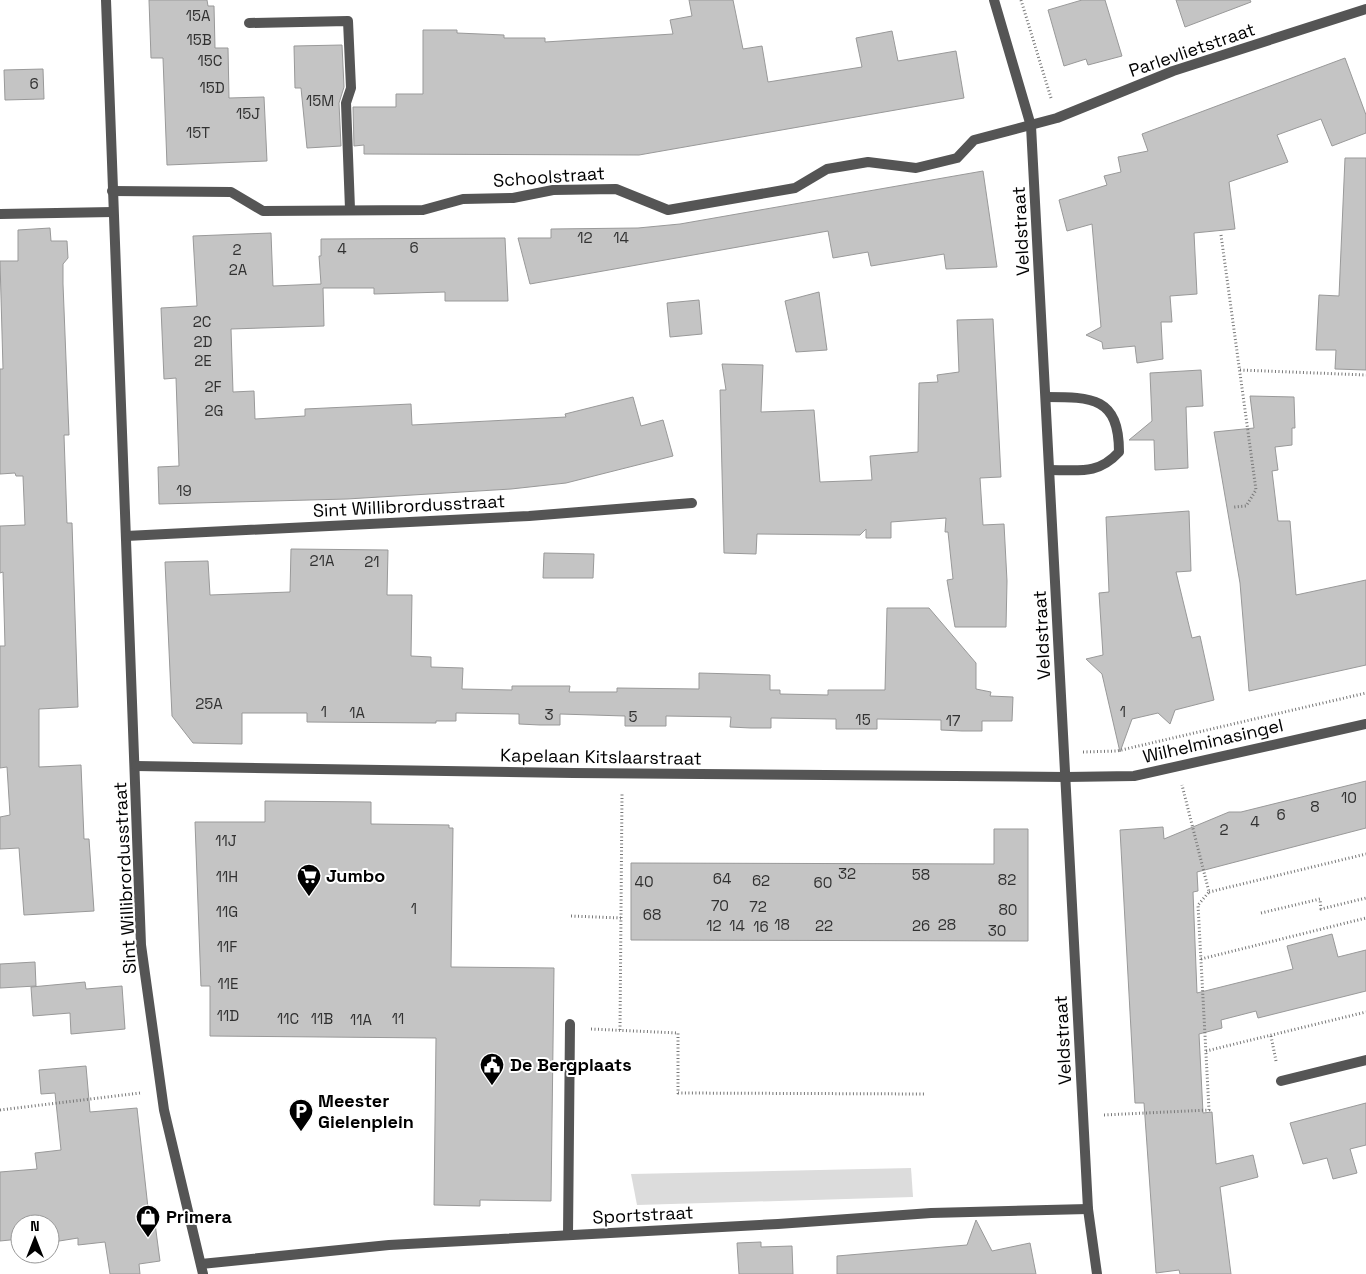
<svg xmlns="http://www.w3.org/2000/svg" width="1366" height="1274" font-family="'Space Grotesk',sans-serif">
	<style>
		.green { fill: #dcdcdc }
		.building { fill: #c4c4c4; stroke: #999 }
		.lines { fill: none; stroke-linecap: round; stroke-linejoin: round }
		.path { stroke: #777; stroke-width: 3; stroke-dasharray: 1 2.5; stroke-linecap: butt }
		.lane { stroke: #555; stroke-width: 10 }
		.street { stroke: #555; stroke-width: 10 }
		.labels { text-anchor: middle; stroke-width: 4; stroke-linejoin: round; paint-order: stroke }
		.number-label { font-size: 15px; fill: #313131 }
		.street-label { font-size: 18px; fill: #000; stroke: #fff }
		.poi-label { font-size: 18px; font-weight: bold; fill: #000; stroke: #fff; text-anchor: start }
	</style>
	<rect width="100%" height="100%" fill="#fff"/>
	<polygon class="green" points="911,1168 913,1197 637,1205 631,1174"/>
	<g class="building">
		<polygon points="149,0 207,0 208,6 214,6 215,48 228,48 229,98 264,97 267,161 167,165 163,58 151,58"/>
		<polygon points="689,0 733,0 743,49 762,46 768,82 862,67 856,38 892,31 898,61 956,51 964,98 639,155 364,154 364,145 354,146 353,107 396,107 396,94 423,94 423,30 457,30 457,33 504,35 504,38 545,38 545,42 673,34 670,20 692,16"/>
		<polygon points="1082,0 1105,0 1122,56 1088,65 1086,59 1064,66 1048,10"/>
		<polygon points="1176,0 1250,0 1251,2 1185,27"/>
		<polygon points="342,45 344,87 339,103 341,146 307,148 301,88 295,88 294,46"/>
		<polygon points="1345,58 1366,115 1366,133 1332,146 1321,119 1277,135 1288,162 1229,182 1235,229 1194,233 1197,294 1170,296 1172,322 1161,322 1163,359 1137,363 1135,346 1103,349 1102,342 1086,335 1101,327 1092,224 1067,231 1059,200 1107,185 1104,176 1121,172 1118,157 1148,151 1142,134"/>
		<polygon points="43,69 44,99 5,100 4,70"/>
		<polygon points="1345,158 1366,158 1366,370 1335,369 1336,350 1316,350 1319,295 1339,296"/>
		<polygon points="983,171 997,267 946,269 944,254 871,266 868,252 833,258 828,231 530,284 518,238 551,238 551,229 638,228 680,224"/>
		<polygon points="50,228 51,241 67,241 68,258 63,264 63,284 69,435 64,435 67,523 72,523 78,707 39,709 39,767 81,765 84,839 89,839 94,911 24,915 19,848 0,849 0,817 10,815 7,767 0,768 0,646 5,646 3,572 0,573 0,526 25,525 23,476 16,476 15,473 0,474 0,369 3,369 0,261 18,261 18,230"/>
		<polygon points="271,233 273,286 321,284 319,256 321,256 321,239 505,238 508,301 445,301 445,292 374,294 374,288 323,288 324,326 231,329 233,392 254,391 255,419 305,416 305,409 411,404 412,425 566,417 565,414 633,397 641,426 663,420 673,456 566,483 511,489 347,499 159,504 158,467 179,466 176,378 164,379 161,308 197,306 193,236"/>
		<polygon points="819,292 827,350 796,352 785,301"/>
		<polygon points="699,300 702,334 670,337 667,303"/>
		<polygon points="993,319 1001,477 980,478 983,525 1004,524 1007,581 1006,627 955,627 947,580 953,579 948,532 945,532 946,518 891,522 891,538 866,538 866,529 860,535 757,534 756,554 724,553 720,390 726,390 722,364 763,365 761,412 814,410 820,482 872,480 870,456 918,452 919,383 938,382 937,375 959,372 957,320"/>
		<polygon points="1201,370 1203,406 1186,407 1188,468 1155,470 1154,440 1129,440 1152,421 1150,373"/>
		<polygon points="1250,396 1294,397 1295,428 1292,428 1292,445 1275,447 1278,470 1272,471 1278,521 1290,521 1296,595 1366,580 1366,665 1249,691 1240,583 1214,432 1254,428"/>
		<polygon points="1189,511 1191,571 1176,572 1192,638 1200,636 1214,700 1175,710 1170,724 1158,713 1132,719 1120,752 1102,674 1086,659 1103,655 1099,593 1109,592 1106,517"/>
		<polygon points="291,549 388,550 387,595 412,595 411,656 431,657 431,667 463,668 462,689 512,690 512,686 570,686 569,692 617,692 617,688 699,689 699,673 770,675 770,690 780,690 780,694 828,695 828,690 885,690 887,608 929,608 976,663 976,689 991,692 990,696 1013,697 1012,721 982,721 982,731 962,731 941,730 941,720 877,719 877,729 836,729 836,719 771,718 771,728 751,728 730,727 731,717 666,716 666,726 625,726 625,716 560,714 560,725 540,725 519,724 519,714 456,713 456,721 436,721 436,723 307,722 307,713 242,713 242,744 193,743 172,716 165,562 208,561 210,595 290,592"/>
		<polygon points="544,553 594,554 593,578 543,578"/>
		<polygon points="1366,781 1366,828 1197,872 1198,891 1193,892 1197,993 1293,969 1287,946 1332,934 1338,957 1366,950 1366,991 1258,1018 1256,1011 1221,1020 1222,1028 1199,1034 1203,1113 1212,1112 1216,1164 1253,1155 1258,1177 1220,1187 1231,1274 1180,1274 1179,1270 1156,1273 1144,1103 1135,1103 1120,830 1163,827 1164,839 1229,812 1241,812"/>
		<polygon points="265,801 371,802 371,824 449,825 449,828 453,828 451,967 554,968 551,1201 480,1200 480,1206 434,1205 436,1038 210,1036 210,986 201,986 195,822 265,822"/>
		<polygon points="994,829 1028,829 1028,941 631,940 631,863 994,864"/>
		<polygon points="35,962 36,986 0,988 0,964"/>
		<polygon points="85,982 86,989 122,986 125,1029 71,1034 70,1013 33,1016 31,987"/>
		<polygon points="86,1066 90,1112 137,1108 149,1217 154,1216 160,1261 139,1264 140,1274 110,1274 105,1242 78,1245 78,1238 53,1242 50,1224 20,1224 20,1239 0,1241 0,1172 37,1169 35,1153 61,1150 55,1093 41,1094 39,1070"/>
		<polygon points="1366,1103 1366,1145 1350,1149 1357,1173 1333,1179 1327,1158 1303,1164 1290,1123"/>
		<polygon points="976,1220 992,1251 1030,1243 1036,1274 837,1274 837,1256 967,1245"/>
		<polygon points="761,1242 761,1247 792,1246 793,1274 739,1274 737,1243"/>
	</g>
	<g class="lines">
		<g class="path">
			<polyline points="1021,0 1051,98"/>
			<polyline points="1221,235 1256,490 1246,506 1234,507"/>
			<polyline points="1240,370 1366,375"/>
			<polyline points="1083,752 1117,751 1366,693"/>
			<polyline points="1209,892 1366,854"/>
			<polyline points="1261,913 1320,899 1321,909 1366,898"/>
			<polyline points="571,916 621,918"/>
			<polyline points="1201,959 1366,918"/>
			<polyline points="591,1029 678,1033 678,1093 926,1094"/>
			<polyline points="620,1030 622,794"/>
			<polyline points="1271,1036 1276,1061"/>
			<polyline points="1206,1051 1366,1012"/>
			<polyline points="0,1110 140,1093"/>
			<polyline points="1104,1115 1209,1110 1198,905 1209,892 1182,785"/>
		</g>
		<g class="lane">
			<polyline points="249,23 348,21 351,88 346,103 350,209"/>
			<path d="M1046 397C1092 397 1119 397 1119 452 1098 475 1079 470 1050 470"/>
			<polyline points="568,1235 570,1024"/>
		</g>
		<g class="street">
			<polyline points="106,0 141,945 164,1110 203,1274"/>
			<polyline points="994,0 1031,126 1088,1209 1097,1274"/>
			<polyline points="112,191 231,192 263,211 423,210 463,199 513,198 553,190 616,189 668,210 795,188 827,169 868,162 916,168 957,158 974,140 1057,118 1173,71 1366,9"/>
			<polyline points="0,214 113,212"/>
			<polyline points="126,536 529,516 692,503"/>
			<polyline points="136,766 573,773 1066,777 1134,776 1366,724"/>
			<polyline points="1281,1081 1366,1060"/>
			<polyline points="201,1264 389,1245 778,1224 931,1213 1088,1209"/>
		</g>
	</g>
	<defs>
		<symbol id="supermarket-pin" viewBox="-11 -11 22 30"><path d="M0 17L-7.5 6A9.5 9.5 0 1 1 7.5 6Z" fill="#000" stroke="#fff"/><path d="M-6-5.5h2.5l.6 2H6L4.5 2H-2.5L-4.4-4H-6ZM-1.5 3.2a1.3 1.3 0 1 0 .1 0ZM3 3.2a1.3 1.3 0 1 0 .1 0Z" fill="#fff"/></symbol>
		<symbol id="civic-pin" viewBox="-11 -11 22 30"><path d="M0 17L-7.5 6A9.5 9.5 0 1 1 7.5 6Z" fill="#000" stroke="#fff"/><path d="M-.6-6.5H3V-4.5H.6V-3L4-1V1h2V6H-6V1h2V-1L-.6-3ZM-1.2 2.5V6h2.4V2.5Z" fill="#fff"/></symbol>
		<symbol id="parking-pin" viewBox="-11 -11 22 30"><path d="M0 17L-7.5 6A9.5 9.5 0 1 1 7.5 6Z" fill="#000" stroke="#fff"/><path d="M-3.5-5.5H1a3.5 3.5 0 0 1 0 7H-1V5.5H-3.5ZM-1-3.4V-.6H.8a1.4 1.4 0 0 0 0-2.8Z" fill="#fff"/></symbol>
		<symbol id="shop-pin" viewBox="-11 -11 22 30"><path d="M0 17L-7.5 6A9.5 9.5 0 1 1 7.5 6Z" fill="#000" stroke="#fff"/><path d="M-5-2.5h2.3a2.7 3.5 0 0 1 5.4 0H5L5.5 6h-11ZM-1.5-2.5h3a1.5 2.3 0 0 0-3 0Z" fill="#fff"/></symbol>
	</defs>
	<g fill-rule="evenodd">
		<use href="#supermarket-pin" x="295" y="862" width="28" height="38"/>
		<use href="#civic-pin" x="478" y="1051" width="28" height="38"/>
		<use href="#parking-pin" x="287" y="1097" width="28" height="38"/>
		<use href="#shop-pin" x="134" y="1203" width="28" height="38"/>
	</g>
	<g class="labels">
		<g class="number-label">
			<text x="198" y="21">15A</text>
			<text x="199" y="45">15B</text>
			<text x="210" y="66">15C</text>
			<text x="34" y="89">6</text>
			<text x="212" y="93">15D</text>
			<text x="320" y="106">15M</text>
			<text x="248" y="119">15J</text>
			<text x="198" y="138">15T</text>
			<text x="585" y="243">12</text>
			<text x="621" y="243">14</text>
			<text x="414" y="253">6</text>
			<text x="342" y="254">4</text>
			<text x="237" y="255">2</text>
			<text x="238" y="275">2A</text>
			<text x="202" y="327">2C</text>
			<text x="203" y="347">2D</text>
			<text x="203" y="366">2E</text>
			<text x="213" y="392">2F</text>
			<text x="214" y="416">2G</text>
			<text x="184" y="496">19</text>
			<text x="322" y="566">21A</text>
			<text x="372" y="567">21</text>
			<text x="209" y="709">25A</text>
			<text x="324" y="717">1</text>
			<text x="1123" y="717">1</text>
			<text x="357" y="718">1A</text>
			<text x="549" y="720">3</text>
			<text x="633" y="722">5</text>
			<text x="863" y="725">15</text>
			<text x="953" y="726">17</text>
			<text x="1349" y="803">10</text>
			<text x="1315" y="812">8</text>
			<text x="1281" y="820">6</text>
			<text x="1255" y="827">4</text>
			<text x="1224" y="835">2</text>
			<text x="226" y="846">11J</text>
			<text x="847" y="879">32</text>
			<text x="921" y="880">58</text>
			<text x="227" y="882">11H</text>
			<text x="722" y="884">64</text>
			<text x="1007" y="885">82</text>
			<text x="761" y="886">62</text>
			<text x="644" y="887">40</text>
			<text x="823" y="888">60</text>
			<text x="720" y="911">70</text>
			<text x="758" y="912">72</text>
			<text x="414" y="914">1</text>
			<text x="1008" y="915">80</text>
			<text x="227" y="917">11G</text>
			<text x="652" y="920">68</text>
			<text x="782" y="930">18</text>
			<text x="947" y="930">28</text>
			<text x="714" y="931">12</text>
			<text x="737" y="931">14</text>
			<text x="824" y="931">22</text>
			<text x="921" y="931">26</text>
			<text x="761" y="932">16</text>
			<text x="997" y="936">30</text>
			<text x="227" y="952">11F</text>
			<text x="228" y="989">11E</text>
			<text x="228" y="1021">11D</text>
			<text x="288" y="1024">11C</text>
			<text x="322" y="1024">11B</text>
			<text x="398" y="1024">11</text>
			<text x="361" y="1025">11A</text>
		</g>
		<g class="street-label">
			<text transform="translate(1192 50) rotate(-19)" y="6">Parlevlietstraat</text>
			<text transform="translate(549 177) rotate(-4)" y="6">Schoolstraat</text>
			<text transform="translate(1021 231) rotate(-93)" y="6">Veldstraat</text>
			<text transform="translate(409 506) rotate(-3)" y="6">Sint Willibrordusstraat</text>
			<text transform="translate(1042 635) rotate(-93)" y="6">Veldstraat</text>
			<text transform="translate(1213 741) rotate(-13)" y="6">Wilhelminasingel</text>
			<text transform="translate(601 757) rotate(1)" y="6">Kapelaan Kitslaarstraat</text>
			<text transform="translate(125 878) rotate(-93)" y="6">Sint Willibrordusstraat</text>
			<text transform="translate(1063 1040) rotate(-93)" y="6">Veldstraat</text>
			<text transform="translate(643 1215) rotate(-3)" y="6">Sportstraat</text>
		</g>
		<g class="poi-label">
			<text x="326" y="882">Jumbo</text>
			<text x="510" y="1071">De Bergplaats</text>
			<text x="318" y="1107">Meester<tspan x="318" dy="21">Gielenplein</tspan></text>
			<text x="166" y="1223">Primera</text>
		</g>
	</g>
	<g transform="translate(35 1239)"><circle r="24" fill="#ffffff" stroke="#999999"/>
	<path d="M0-4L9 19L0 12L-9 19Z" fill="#000000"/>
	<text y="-8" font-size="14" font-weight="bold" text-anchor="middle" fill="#000000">N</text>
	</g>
</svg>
